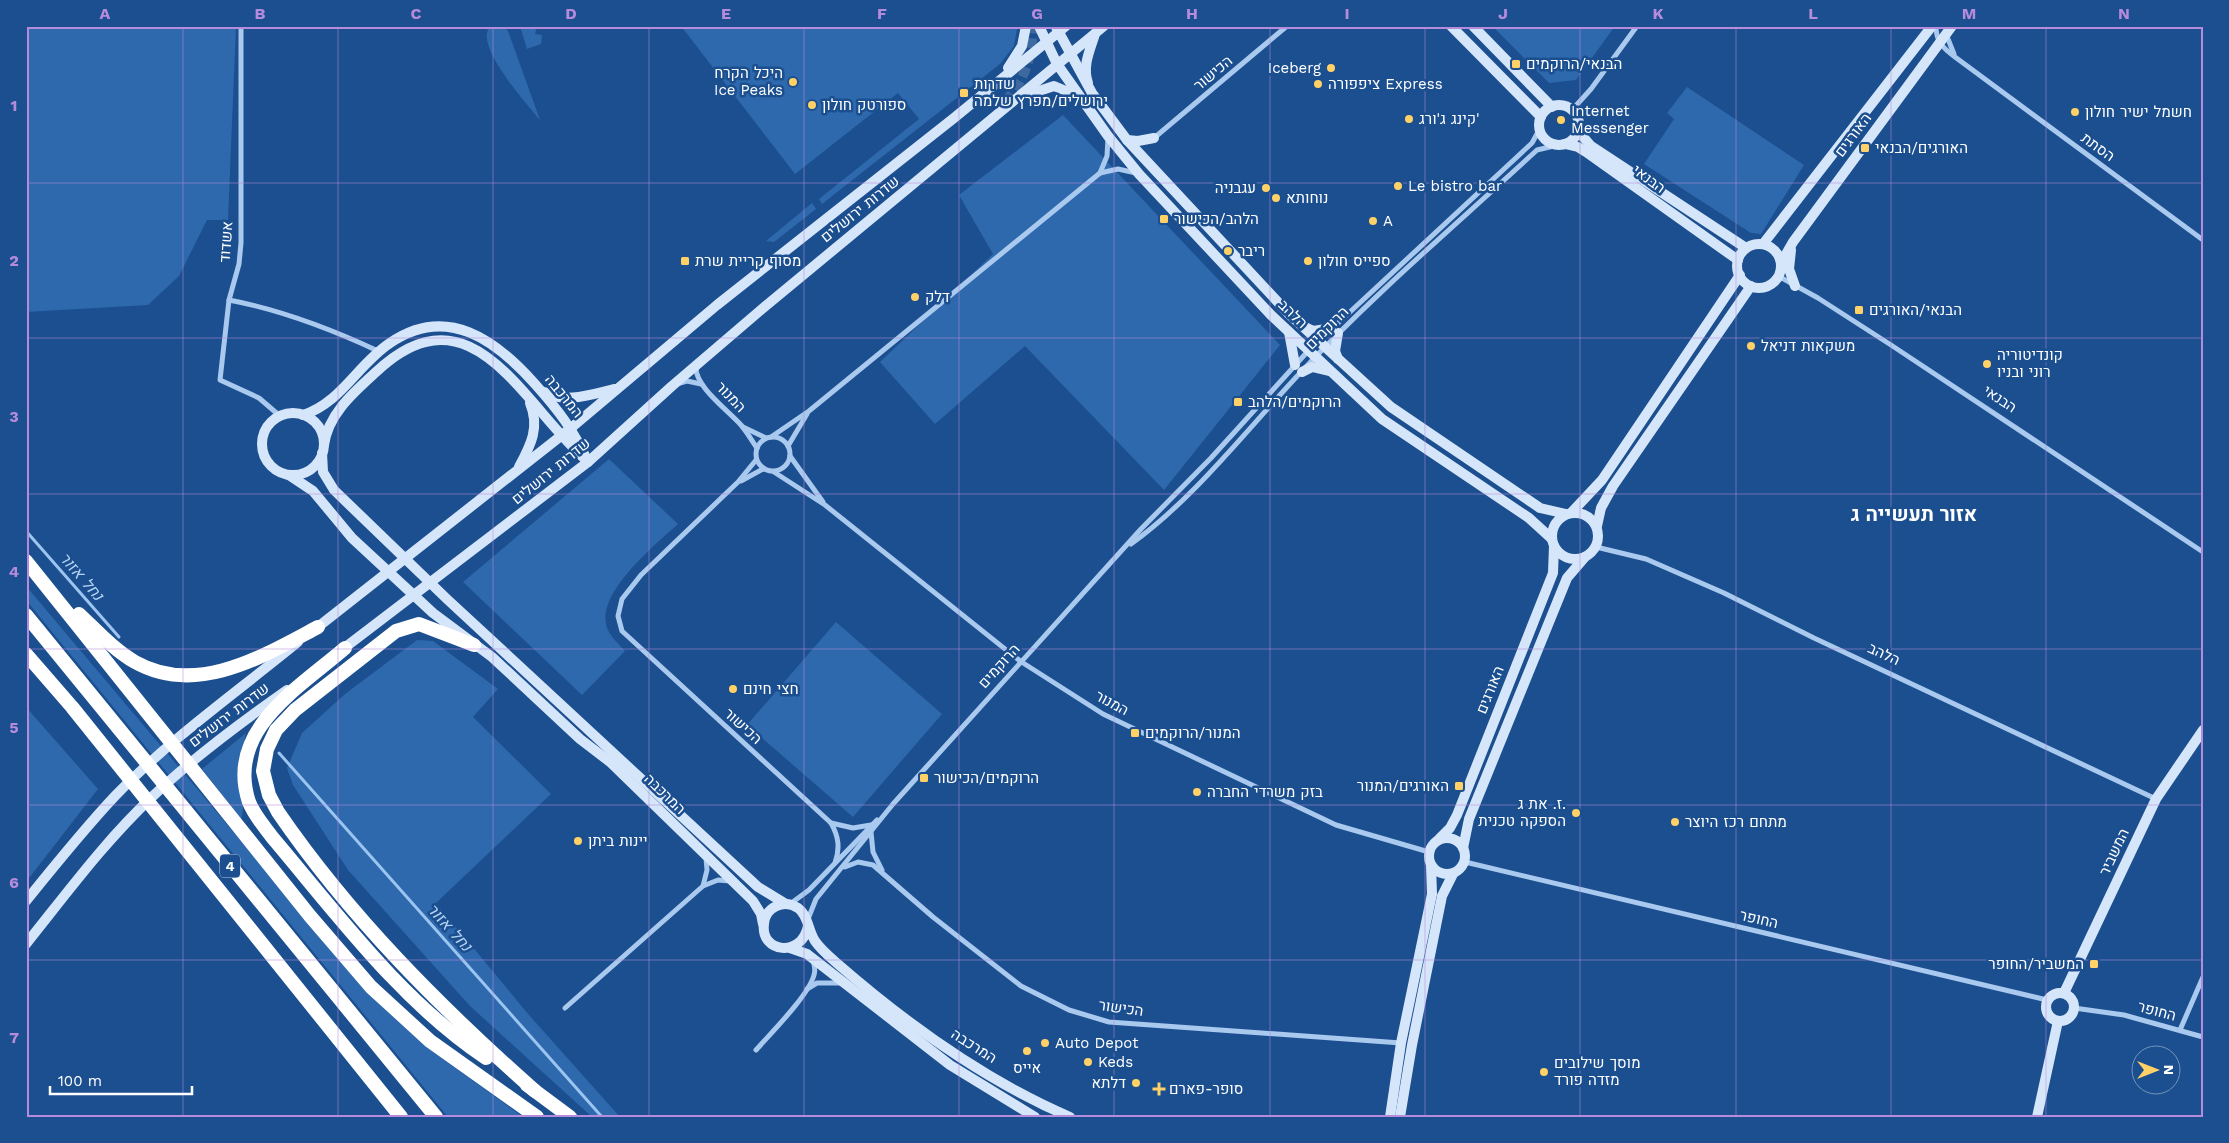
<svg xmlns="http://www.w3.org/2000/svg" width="2229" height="1143" font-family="'Work Sans',Heebo,sans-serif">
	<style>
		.green { fill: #2e69ad }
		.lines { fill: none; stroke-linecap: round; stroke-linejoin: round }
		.stream { stroke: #9cc4f0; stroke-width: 3 }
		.secondary-tunnel { stroke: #3d69a0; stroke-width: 10; stroke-dasharray: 10 5; stroke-linecap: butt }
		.street { stroke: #a9c9ee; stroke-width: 5 }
		.secondary { stroke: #d6e6fa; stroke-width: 10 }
		.highway { stroke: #fff; stroke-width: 14 }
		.grid { fill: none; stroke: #b68bdc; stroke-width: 1; stroke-opacity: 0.55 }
		.poi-dot { fill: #ffd166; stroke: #1b4f8f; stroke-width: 2 }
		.labels { text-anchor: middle; stroke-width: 5; stroke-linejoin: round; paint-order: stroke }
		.shield { fill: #1b4f8f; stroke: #bbcadd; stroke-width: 1 }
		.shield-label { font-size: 14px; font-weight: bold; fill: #fff }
		.poi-label { font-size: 15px; fill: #fff; stroke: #1b4f8f; text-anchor: start }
		.street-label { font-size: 15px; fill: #fff; stroke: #1b4f8f }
		.water-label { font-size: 16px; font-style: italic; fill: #b5d3f5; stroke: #1b4f8f }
		.district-label { font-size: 20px; font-weight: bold; fill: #fff; stroke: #1b4f8f }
		.neatline { fill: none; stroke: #b68bdc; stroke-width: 2 }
		.grid-label { font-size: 16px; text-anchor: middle; font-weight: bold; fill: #b68bdc }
	</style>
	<rect width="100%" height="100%" fill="#1b4f8f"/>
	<g class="green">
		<polygon points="26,26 236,26 228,220 207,220 179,276 148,305 26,312"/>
		<path d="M491 26H503L508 31 540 120C528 105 471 43 491 26Z"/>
		<polygon points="520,26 537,26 535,34 542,35 541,44 527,49"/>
		<polygon points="681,26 1017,26 1017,29 1014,46 1000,64 822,204 819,199 919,119 898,93 795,174"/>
		<polygon points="1492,26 1615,26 1576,80 1549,83"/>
		<polygon points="1687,87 1804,165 1761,234 1751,233 1644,164 1674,119 1667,113"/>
		<polygon points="1063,115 1280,345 1164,490 1025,346 935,424 880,362 993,254 959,195"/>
		<polygon points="812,203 816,209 774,242 766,241"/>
		<path d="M609 459 678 524C656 544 592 596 608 630 611 637 620 645 625 651L582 695 463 582Z"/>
		<polygon points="26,586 376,1001 425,1046 523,1117 448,1117 26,600"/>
		<polygon points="836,622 942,714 853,817 747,725"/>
		<polygon points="417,640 433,641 498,689 473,717 551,794 436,903 529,1015 620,1117 592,1117 470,1006 348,870 293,785 287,768 302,733 345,694"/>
		<polygon points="26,707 98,789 26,882"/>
		<path d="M246 733C244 743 240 754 239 764 237 782 247 803 241 819L202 769Z"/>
	</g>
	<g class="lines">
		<g class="stream">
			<polyline points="26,531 119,637"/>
			<polyline points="279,753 602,1117"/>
		</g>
		<path class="secondary-tunnel" d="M1005 101C1026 80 1032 55 1033 26"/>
		<g class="street">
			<path d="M241 26V243L239 264 229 300C281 310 331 329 378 351"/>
			<path d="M1936 26C1936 42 1943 48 1955 57L2203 240"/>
			<polyline points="1946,34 1954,54"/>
			<polyline points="1572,110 1591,89 1637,26"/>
			<polyline points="1154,138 1287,26"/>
			<polyline points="1100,173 1107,156 1108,138"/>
			<polyline points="1778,276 1818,298 1891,345 2203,552"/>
			<polyline points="229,300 220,380 259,398 280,416"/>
			<path d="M696 367C695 387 729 411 741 425 747 432 752 441 757 448"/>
			<polyline points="680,383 687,381 701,384"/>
			<polyline points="743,427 766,438"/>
			<circle cx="773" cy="454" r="17"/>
			<polyline points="771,437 809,411 1100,173 1118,169 1136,173"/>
			<polyline points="788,446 807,414"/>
			<polyline points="790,456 823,502"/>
			<path d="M756 460 738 482 641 575 622 599 618 616 622 631 831 823C839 837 840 848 835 863"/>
			<polyline points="774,472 825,505 1020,661 1103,714 1336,825 1429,852"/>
			<polyline points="741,481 763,469"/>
			<path d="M1131 544C1196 497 1247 429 1302 371 1375 293 1458 223 1537 150L1558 145"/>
			<polyline points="1596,547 1646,559 1724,593 1814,638 2156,799"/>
			<polyline points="831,823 853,828 871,825"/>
			<polyline points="871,832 873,852 882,870"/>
			<polyline points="1465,862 2047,1000"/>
			<polyline points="845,867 858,862 873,865 933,917 1021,986 1069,1010 1109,1022 1401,1043"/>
			<polyline points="703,886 707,870 706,858"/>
			<polyline points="790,904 809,890 877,820"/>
			<polyline points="808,919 816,899 893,804 1141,529 1211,458 1309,350 1532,143 1538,132 1539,125"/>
			<polyline points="807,989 817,983 841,983"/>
			<polyline points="565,1008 703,886 718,880 730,881"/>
			<polyline points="2074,1008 2124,1015 2203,1037"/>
			<polyline points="2180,1030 2203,977"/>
			<path d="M756 1050C771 1033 809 995 814 975 816 969 814 965 813 960"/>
		</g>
		<g class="secondary">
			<polyline points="1039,26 1057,64 1108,136 1139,174 1271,315 1382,419 1529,518 1552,539"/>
			<polyline points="1451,26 1541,117"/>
			<polyline points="1473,26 1552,107"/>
			<polyline points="1056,27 1092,93 1127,140 1289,314 1391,407 1540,508 1566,514"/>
			<polyline points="1008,68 1022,46 1026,26"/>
			<path d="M1088 83C1082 66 1090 50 1095 34"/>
			<polyline points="1027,95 1054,86 1078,96"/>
			<circle cx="1559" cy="125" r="20"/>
			<polyline points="1578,131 1591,146 1746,248"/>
			<polyline points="1127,140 1138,141 1154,138"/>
			<polyline points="1565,144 1578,147 1586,152 1738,260"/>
			<polyline points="1763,244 1932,26"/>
			<circle cx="1759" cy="266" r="22"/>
			<polyline points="1791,250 1789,269 1795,286"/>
			<polyline points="1781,263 1793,242 1952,26"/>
			<polyline points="1305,327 1313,331 1333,328"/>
			<polyline points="1289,332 1295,365"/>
			<polyline points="1338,359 1335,351 1338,333"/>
			<polyline points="1302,372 1312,367 1329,371"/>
			<path d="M544 392C566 404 592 394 615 389"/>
			<circle cx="293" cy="444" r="31"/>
			<path d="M303 415C341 403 358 364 390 343 447 304 496 340 535 384 559 411 573 429 588 462"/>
			<path d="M324 445C328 414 354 392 376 372 471 282 523 405 586 460"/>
			<polyline points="322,453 323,472 334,490 448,600 758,887 786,904"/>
			<path d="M519 467C531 445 540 427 530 403"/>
			<polyline points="289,475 313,491 352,538 433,613 492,657 580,739 610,762 753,901 761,914 763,924"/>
			<polyline points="1572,512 1602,480 1740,275"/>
			<circle cx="1575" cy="536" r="23"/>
			<polyline points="1597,526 1601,508 1613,486 1751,286"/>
			<polyline points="314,630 571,428 717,305 954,118 1066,26"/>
			<polyline points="339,652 588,462 672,386 762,309 1104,26"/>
			<circle cx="1447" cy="856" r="18"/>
			<polyline points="1439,839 1450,828 1457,815 1553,573 1554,546"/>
			<polyline points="1463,848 1469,819 1567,578 1585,557"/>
			<path d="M26 901C55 865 84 829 115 796 170 739 237 692 298 642"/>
			<path d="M808 926C802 958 760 953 764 924 765 907 784 899 798 908 808 915 808 930 815 941 821 950 831 958 839 965 907 1024 986 1081 1070 1117"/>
			<path d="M26 944C67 893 105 841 153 796 194 757 240 723 287 690"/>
			<polyline points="790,948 807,954 950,1065 1035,1117"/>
			<circle cx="2060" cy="1007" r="14"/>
			<polyline points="2064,993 2156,799 2203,730"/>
			<polyline points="1390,1117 1401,1043 1432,894 1431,865"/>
			<polyline points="1400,1117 1412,1045 1442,896 1453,874"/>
			<polyline points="2037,1117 2058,1021"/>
		</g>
		<g class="highway">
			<polyline points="26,561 310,916 371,987 430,1041 537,1117"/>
			<path d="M79 614C97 631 114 650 135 662 197 697 263 656 318 627"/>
			<polyline points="26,615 436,1117"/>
			<path d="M474 645 419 624 396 631 295 710 276 730 267 749 263 771 269 795 278 812C350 917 440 1007 535 1091"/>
			<path d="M345 648C299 688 225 730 249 802 254 815 264 826 272 837 338 915 401 1001 486 1058"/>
			<polyline points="26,654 72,707 401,1117"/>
			<polyline points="527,1085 570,1117"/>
		</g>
	</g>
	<path class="grid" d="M183 26V1117M338 26V1117M493 26V1117M649 26V1117M804 26V1117M959 26V1117M1114 26V1117M1270 26V1117M1425 26V1117M1580 26V1117M1736 26V1117M1891 26V1117M2046 26V1117M26 183H2203M26 338H2203M26 494H2203M26 649H2203M26 805H2203M26 960H2203"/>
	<g class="poi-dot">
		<rect x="1511" y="59" width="10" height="10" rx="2.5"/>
		<circle cx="1331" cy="68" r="5"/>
		<circle cx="793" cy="82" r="5"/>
		<circle cx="1318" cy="84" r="5"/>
		<rect x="959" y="88" width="10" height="10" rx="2.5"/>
		<circle cx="812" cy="105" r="5"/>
		<circle cx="2075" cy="112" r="5"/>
		<circle cx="1409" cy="119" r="5"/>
		<circle cx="1561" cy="120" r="5"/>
		<rect x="1860" y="143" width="10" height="10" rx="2.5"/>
		<circle cx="1398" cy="186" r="5"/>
		<circle cx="1266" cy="188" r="5"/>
		<circle cx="1276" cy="198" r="5"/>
		<rect x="1159" y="214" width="10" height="10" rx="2.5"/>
		<circle cx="1373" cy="221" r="5"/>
		<circle cx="1228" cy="251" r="5"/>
		<rect x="680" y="256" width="10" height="10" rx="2.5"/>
		<circle cx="1308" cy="261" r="5"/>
		<circle cx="915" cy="297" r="5"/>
		<rect x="1854" y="305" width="10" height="10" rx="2.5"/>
		<circle cx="1751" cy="346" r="5"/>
		<circle cx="1987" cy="364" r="5"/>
		<rect x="1233" y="397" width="10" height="10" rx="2.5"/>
		<circle cx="733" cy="689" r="5"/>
		<rect x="1130" y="728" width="10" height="10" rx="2.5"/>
		<rect x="919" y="773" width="10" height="10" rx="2.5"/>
		<rect x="1454" y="781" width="10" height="10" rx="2.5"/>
		<circle cx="1197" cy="792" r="5"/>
		<circle cx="1576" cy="813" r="5"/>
		<circle cx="1675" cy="822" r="5"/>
		<circle cx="578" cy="841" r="5"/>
		<rect x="2089" y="959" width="10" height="10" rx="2.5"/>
		<circle cx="1045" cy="1043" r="5"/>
		<circle cx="1027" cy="1051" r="5"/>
		<circle cx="1088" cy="1062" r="5"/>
		<circle cx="1544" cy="1072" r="5"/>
		<circle cx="1136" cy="1083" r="5"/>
		<path d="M1156.5 1081.5h5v5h5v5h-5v5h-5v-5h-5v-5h5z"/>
	</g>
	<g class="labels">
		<rect class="shield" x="220" y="854.5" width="20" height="23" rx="4"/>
		<g class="shield-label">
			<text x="230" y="871">4</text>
		</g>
		<g class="poi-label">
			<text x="1526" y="69">הבנאי/הרוקמים</text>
			<text x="1321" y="73" text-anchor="end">Iceberg</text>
			<text x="783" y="78" text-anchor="end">היכל הקרח<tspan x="783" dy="17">Ice Peaks</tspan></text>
			<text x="974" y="89">שדרות<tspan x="974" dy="17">ירושלים/מפרץ שלמה</tspan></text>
			<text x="1328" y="89">ציפפורה Express</text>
			<text x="822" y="110">ספורטק חולון</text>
			<text x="1571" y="116">Internet<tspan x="1571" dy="17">Messenger</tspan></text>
			<text x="2085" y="117">חשמל ישיר חולון</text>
			<text x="1419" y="124">קינג ג'ורג'</text>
			<text x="1875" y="153">האורגים/הבנאי</text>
			<text x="1408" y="191">Le bistro bar</text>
			<text x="1256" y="193" text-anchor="end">עגבניה</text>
			<text x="1286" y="203">נוחותא</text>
			<text x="1174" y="224">הלהב/הכישור</text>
			<text x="1383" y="226">A</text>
			<text x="1238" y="256">ריבר</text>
			<text x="695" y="266">מסוף קריית שרת</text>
			<text x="1318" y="266">ספייס חולון</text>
			<text x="925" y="302">דלק</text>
			<text x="1869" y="315">הבנאי/האורגים</text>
			<text x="1761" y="351">משקאות דניאל</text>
			<text x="1997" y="360">קונדיטוריה<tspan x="1997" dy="17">רוני ובניו</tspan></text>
			<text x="1248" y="407">הרוקמים/הלהב</text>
			<text x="743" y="694">חצי חינם</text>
			<text x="1145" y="738">המנור/הרוקמים</text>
			<text x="934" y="783">הרוקמים/הכישור</text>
			<text x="1449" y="791" text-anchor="end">האורגים/המנור</text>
			<text x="1207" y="797">בזק משרדי החברה</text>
			<text x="1566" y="809" text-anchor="end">ז. את ג.<tspan x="1566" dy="17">הספקה טכנית</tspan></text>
			<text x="1685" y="827">מתחם רכז היוצר</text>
			<text x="588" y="846">יינות ביתן</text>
			<text x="2084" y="969" text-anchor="end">המשביר/החופר</text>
			<text x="1055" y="1048">Auto Depot</text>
			<text x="1098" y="1067">Keds</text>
			<text x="1554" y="1068">מוסך שילובים<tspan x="1554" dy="17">מזדה פורד</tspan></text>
			<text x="1027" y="1073" text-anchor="middle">אייס</text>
			<text x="1126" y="1088" text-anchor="end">דלתא</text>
			<text x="1169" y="1094">סופר-פארם</text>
		</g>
		<g class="street-label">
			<text transform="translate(1213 73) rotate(-40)" y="5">הכישור</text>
			<text transform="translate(1853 135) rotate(-53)" y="5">האורגים</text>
			<text transform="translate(2098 147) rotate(36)" y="5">הסתת</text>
			<text transform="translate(1649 179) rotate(36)" y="5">הבנאי</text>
			<text transform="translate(860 209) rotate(-39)" y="5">שדרות ירושלים</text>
			<text transform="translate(226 242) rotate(-86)" y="5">אשדוד</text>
			<text transform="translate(1293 314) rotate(44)" y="5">הלהב</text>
			<text transform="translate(1327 328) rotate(-45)" y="5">הרוקמים</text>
			<text transform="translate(564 396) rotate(51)" y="5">המרכבה</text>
			<text transform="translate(731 397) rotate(46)" y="5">המנור</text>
			<text transform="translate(2000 399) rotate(33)" y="5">הבנאי</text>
			<text transform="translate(551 471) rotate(-39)" y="5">שדרות ירושלים</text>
			<text transform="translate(1884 654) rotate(25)" y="5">הלהב</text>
			<text transform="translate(999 666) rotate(-48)" y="5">הרוקמים</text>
			<text transform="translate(1490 690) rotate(-68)" y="5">האורגים</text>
			<text transform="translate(1112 703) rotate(28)" y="5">המנור</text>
			<text transform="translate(229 715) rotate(-37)" y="5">שדרות ירושלים</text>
			<text transform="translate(743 726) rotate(42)" y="5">הכישור</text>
			<text transform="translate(665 794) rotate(44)" y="5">המרכבה</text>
			<text transform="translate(2114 852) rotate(-65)" y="5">המשביר</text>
			<text transform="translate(1759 919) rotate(13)" y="5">החופר</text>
			<text transform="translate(1121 1008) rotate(8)" y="5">הכישור</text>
			<text transform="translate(2157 1011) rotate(15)" y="5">החופר</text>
			<text transform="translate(974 1046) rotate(32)" y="5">המרכבה</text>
		</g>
		<g class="water-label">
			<text transform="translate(82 576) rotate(49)" y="6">נחל אזור</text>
			<text transform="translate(450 927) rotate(48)" y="6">נחל אזור</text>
		</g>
		<g class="district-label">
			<text x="1914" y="521">אזור תעשייה ג</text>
		</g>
	</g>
	<rect width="2229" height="1143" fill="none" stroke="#1b4f8f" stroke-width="55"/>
	<g transform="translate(2156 1070) rotate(90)"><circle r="24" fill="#1b4f8f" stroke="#7695bc"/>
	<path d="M0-4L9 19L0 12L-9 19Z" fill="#ffd166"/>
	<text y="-8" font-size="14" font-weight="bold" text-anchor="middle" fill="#ffffff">N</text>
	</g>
	<path d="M50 1086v8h142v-8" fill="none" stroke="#ffffff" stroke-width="2.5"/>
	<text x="58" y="1086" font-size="15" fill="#ffffff" stroke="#1b4f8f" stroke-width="4" paint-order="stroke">100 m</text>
	<rect x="28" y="28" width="2174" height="1088" class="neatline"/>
	<g class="grid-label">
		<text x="105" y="19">A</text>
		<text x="260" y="19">B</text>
		<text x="416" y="19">C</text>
		<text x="571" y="19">D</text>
		<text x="726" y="19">E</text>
		<text x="882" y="19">F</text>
		<text x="1037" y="19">G</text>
		<text x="1192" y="19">H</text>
		<text x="1347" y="19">I</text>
		<text x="1503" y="19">J</text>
		<text x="1658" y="19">K</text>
		<text x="1813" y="19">L</text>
		<text x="1969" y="19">M</text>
		<text x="2124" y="19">N</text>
		<text x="14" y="111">1</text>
		<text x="14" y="266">2</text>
		<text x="14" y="422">3</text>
		<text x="14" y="577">4</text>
		<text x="14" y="733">5</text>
		<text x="14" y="888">6</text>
		<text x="14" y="1043">7</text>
	</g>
</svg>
